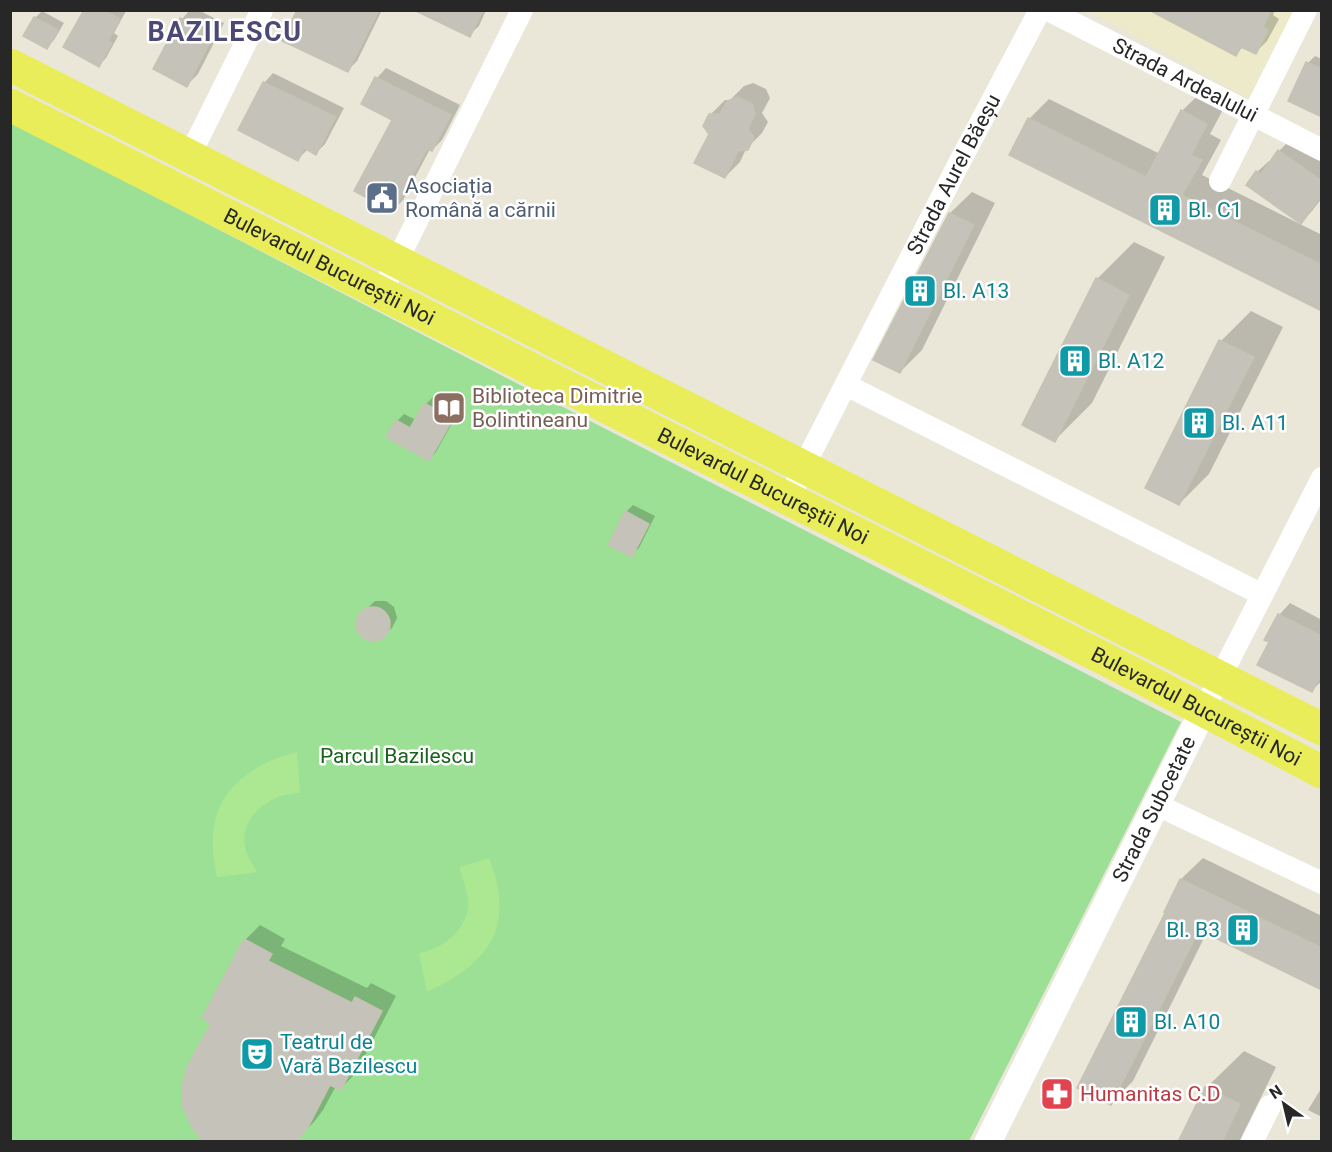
<svg xmlns="http://www.w3.org/2000/svg" width="1332" height="1152" font-family="Roboto,sans-serif">
	<style>
		.education { fill: #eceac8 }
		.green { fill: #9be095 }
		.pitch { fill: #ace891 }
		.shadow { fill: #0003 }
		.building { fill: #c5c3b9; stroke: #c5c3b3; stroke-width: 1.5 }
		.lines { fill: none; stroke-linecap: round; stroke-linejoin: round }
		.minor { stroke: #fff; stroke-width: 22 }
		.tertiary { stroke: #fff; stroke-width: 27 }
		.primary { stroke: #e9ed5a; stroke-width: 33 }
		.labels { text-anchor: middle; stroke-width: 5; stroke-linejoin: round; paint-order: stroke }
		.street-label { font-size: 21px; fill: #272727; stroke: #fff }
		.service-label { font-size: 21px; fill: #4e5e75; stroke: #fff; text-anchor: start }
		.culture-label { font-size: 21px; fill: #0d838f; stroke: #fff; text-anchor: start }
		.education-label { font-size: 21px; fill: #785e54; stroke: #fff; text-anchor: start }
		.park-label { font-size: 21px; fill: #1a611e; stroke: #fff }
		.health-label { font-size: 21px; fill: #be3a42; stroke: #fff; text-anchor: start }
		.district-label { font-size: 27px; font-weight: bold; letter-spacing: 1.5px; fill: #4d4976; stroke: #fff }
	</style>
	<rect width="100%" height="100%" fill="#eae7d9"/>
	<polygon class="education" points="1090,11 1293,11 1248,98"/>
	<polygon class="green" points="10,122 594,423 1181,722 969,1141 11,1141"/>
	<g class="pitch">
		<path d="M297 752 300 793C271 792 236 819 246 851 248 858 253 865 257 872L217 877C205 822 218 786 270 761 278 757 288 755 297 752Z"/>
		<path d="M489 858C516 926 490 963 427 992L419 953C441 950 464 932 468 909 470 897 462 878 460 867Z"/>
	</g>
	<g class="shadow">
		<polygon points="85,10 126,11 114,33 118,36 106,58 99,65"/>
		<polygon points="190,10 198,10 224,23 198,74 187,85 182,19"/>
		<polygon points="301,10 382,10 357,61 348,70"/>
		<polygon points="418,10 486,10 479,26 469,35"/>
		<polygon points="1152,10 1275,10 1273,15 1279,19 1267,41 1256,52 1244,46 1236,54"/>
		<polygon points="42,11 64,23 54,40 47,47 35,18"/>
		<polygon points="1315,56 1322,59 1322,115 1308,63"/>
		<polygon points="386,68 460,105 442,140 432,150 430,149 403,200 393,210 394,119 377,78"/>
		<polygon points="273,73 344,108 325,144 316,153 308,149 298,159 264,83"/>
		<polygon points="753,83 766,89 770,98 762,113 768,122 762,133 746,149 740,162 725,177 710,133 710,115 725,100 730,100 744,86"/>
		<polygon points="1202,91 1226,104 1210,134 1221,140 1202,175 1322,235 1322,309 1029,119 1049,99 1160,154 1182,111"/>
		<polygon points="1290,140 1322,162 1322,198 1312,211 1301,222 1249,184 1257,172 1269,161 1271,162 1279,151"/>
		<polygon points="972,192 995,203 922,350 900,372 875,359 950,213"/>
		<polygon points="1134,242 1165,257 1092,403 1055,440 1097,279"/>
		<polygon points="1251,311 1283,327 1209,474 1179,504 1147,487 1221,341"/>
		<polygon points="433,397 459,411 436,452 429,460 397,421 404,414 416,420 426,404"/>
		<polygon points="633,505 655,516 639,548 631,555 626,512"/>
		<polygon points="375,601 386,601 394,607 397,618 392,628 384,635 380,638 370,640 362,636 359,632 357,622 362,613"/>
		<polygon points="1290,603 1322,620 1322,681 1312,690 1271,642 1279,615"/>
		<polygon points="1203,858 1322,916 1322,988 1207,932 1133,1081 1111,1103 1166,912 1181,879"/>
		<polygon points="260,925 285,939 281,946 367,988 371,983 396,996 356,1073 341,1088 336,1086 323,1110 314,1122 298,1137 213,1022 245,940"/>
		<polygon points="1244,1051 1276,1067 1239,1142 1180,1142 1206,1088"/>
		<polygon points="1322,1087 1322,1117 1308,1110"/>
	</g>
	<g class="building">
		<polygon points="84,10 104,10 120,19 108,41 112,43 99,67 63,47"/>
		<polygon points="297,10 379,10 348,72 282,41"/>
		<polygon points="414,10 483,10 470,37"/>
		<polygon points="1149,10 1271,10 1263,27 1268,30 1256,54 1241,47 1236,56"/>
		<polygon points="34,17 58,30 47,49 23,36"/>
		<polygon points="180,18 214,34 187,87 153,69"/>
		<polygon points="1306,62 1322,69 1322,117 1288,101"/>
		<polygon points="375,77 451,115 432,151 427,149 393,212 354,191 392,120 361,104"/>
		<polygon points="263,82 336,117 316,155 304,148 298,161 238,130"/>
		<polygon points="738,97 752,104 755,114 748,129 754,137 748,150 738,151 725,178 694,163 709,134 703,126 709,114 720,114 727,101"/>
		<polygon points="1181,110 1207,124 1191,155 1202,160 1182,195 1322,265 1322,311 1009,155 1028,118 1146,177"/>
		<polygon points="1278,150 1322,181 1322,195 1301,224 1246,185 1256,171 1261,174"/>
		<polygon points="949,213 974,225 900,373 873,360"/>
		<polygon points="1096,278 1129,295 1055,442 1022,425"/>
		<polygon points="1219,340 1254,357 1179,505 1145,488"/>
		<polygon points="424,403 453,419 429,461 386,437 396,420 410,428"/>
		<polygon points="625,511 649,524 632,557 608,545"/>
		<circle cx="373" cy="624" r="17"/>
		<polygon points="1278,614 1322,636 1322,674 1312,692 1257,665 1269,642 1264,640"/>
		<polygon points="1180,879 1322,948 1322,990 1199,930 1111,1105 1077,1088 1165,913 1164,912"/>
		<polygon points="244,939 272,954 268,961 352,1003 355,997 382,1011 341,1090 330,1085 308,1127 296,1142 203,1142 192,1127 183,1107 182,1086 188,1065 211,1023 202,1018"/>
		<polygon points="1205,1087 1240,1104 1222,1142 1178,1142"/>
	</g>
	<g class="lines">
		<g class="minor">
			<path id="s1" d="M1048 10 1322 150"/>
			<polyline points="189,157 262,10"/>
			<polyline points="1220,181 1306,10"/>
			<polyline points="390,275 522,10"/>
			<polyline points="846,385 1261,594"/>
			<path id="s2" d="M789 499 804 466 957 167 1040 10"/>
			<polyline points="1203,711 1322,478"/>
			<polyline points="1155,804 1322,883"/>
			<polyline points="1252,1142 1270,1106"/>
		</g>
		<path class="tertiary" id="s3" d="M988 1142 1203 711"/>
		<g class="primary">
			<path d="M10 65C446 289 886 504 1322 729"/>
			<path id="s4" d="M10 105 381 293 1109 661 1322 772"/>
		</g>
	</g>
	<defs>
		<symbol id="civic-square" viewBox="-11 -11 22 22"><rect x="-9" y="-9" width="18" height="18" rx="4" fill="#5c6f8a" stroke="#fff"/><path d="M-.6-6.5H3V-4.5H.6V-3L4-1V1h2V6H-6V1h2V-1L-.6-3ZM-1.2 2.5V6h2.4V2.5Z" fill="#fff"/></symbol>
		<symbol id="building-square" viewBox="-11 -11 22 22"><rect x="-9" y="-9" width="18" height="18" rx="4" fill="#0f9aa8" stroke="#fff"/><path d="M-4-6H4V6H1V3H-1V6H-4ZM-2.5-4.3h1.7v1.8h-1.7ZM.8-4.3h1.7v1.8H.8ZM-2.5-1h1.7V.8h-1.7ZM.8-1h1.7V.8H.8Z" fill="#fff"/></symbol>
		<symbol id="library-square" viewBox="-11 -11 22 22"><rect x="-9" y="-9" width="18" height="18" rx="4" fill="#8d6e63" stroke="#fff"/><path d="M-6-4Q-3-5.5-.7-3.5V5Q-3 3-6 4ZM6-4Q3-5.5 .7-3.5V5Q3 3 6 4Z" fill="#fff"/></symbol>
		<symbol id="theatre-square" viewBox="-11 -11 22 22"><rect x="-9" y="-9" width="18" height="18" rx="4" fill="#0f9aa8" stroke="#fff"/><path d="M-5-5.5Q0-4 5-5.5V0Q5 5 0 6Q-5 5-5 0ZM-3.3-2.5H-1v1.5H-3.3ZM1-2.5H3.3v1.5H1ZM-2.8 1Q0 5.5 2.8 1Z" fill="#fff"/></symbol>
		<symbol id="pharmacy-square" viewBox="-11 -11 22 22"><rect x="-9" y="-9" width="18" height="18" rx="4" fill="#e0444e" stroke="#fff"/><path d="M-2-6h4v4h4v4h-4v4h-4v-4h-4v-4h4Z" fill="#fff"/></symbol>
	</defs>
	<g fill-rule="evenodd">
		<use href="#civic-square" x="363" y="179" width="38" height="38"/>
		<use href="#building-square" x="1146" y="191" width="38" height="38"/>
		<use href="#building-square" x="901" y="272" width="38" height="38"/>
		<use href="#building-square" x="1056" y="342" width="38" height="38"/>
		<use href="#library-square" x="430" y="389" width="38" height="38"/>
		<use href="#building-square" x="1180" y="404" width="38" height="38"/>
		<use href="#building-square" x="1224" y="911" width="38" height="38"/>
		<use href="#building-square" x="1112" y="1003" width="38" height="38"/>
		<use href="#theatre-square" x="238" y="1035" width="38" height="38"/>
		<use href="#pharmacy-square" x="1038" y="1075" width="38" height="38"/>
	</g>
	<g class="labels">
		<g class="street-label">
			<text dy="7" stroke="none"><textPath href="#s1" startOffset="154">Strada Ardealului</textPath></text>
			<text dy="7" stroke="none"><textPath href="#s2" startOffset="364">Strada Aurel Băeșu</textPath></text>
			<text dy="7" stroke="none"><textPath href="#s4" startOffset="358">Bulevardul Bucureștii Noi</textPath></text>
			<text dy="7" stroke="none"><textPath href="#s4" startOffset="844">Bulevardul Bucureștii Noi</textPath></text>
			<text dy="7" stroke="none"><textPath href="#s4" startOffset="1330">Bulevardul Bucureștii Noi</textPath></text>
			<text dy="7" stroke="none"><textPath href="#s3" startOffset="372">Strada Subcetate</textPath></text>
		</g>
		<g class="service-label">
			<text x="405" y="193">Asociația<tspan x="405" dy="24">Română a cărnii</tspan></text>
		</g>
		<g class="culture-label">
			<text x="1188" y="217">Bl. C1</text>
			<text x="943" y="298">Bl. A13</text>
			<text x="1098" y="368">Bl. A12</text>
			<text x="1222" y="430">Bl. A11</text>
			<text x="1220" y="937" text-anchor="end">Bl. B3</text>
			<text x="1154" y="1029">Bl. A10</text>
			<text x="280" y="1049">Teatrul de<tspan x="280" dy="24">Vară Bazilescu</tspan></text>
		</g>
		<g class="education-label">
			<text x="472" y="403">Biblioteca Dimitrie<tspan x="472" dy="24">Bolintineanu</tspan></text>
		</g>
		<g class="park-label">
			<text x="397" y="763">Parcul Bazilescu</text>
		</g>
		<g class="health-label">
			<text x="1080" y="1101">Humanitas C.D</text>
		</g>
		<g class="district-label">
			<text x="225" y="41">BAZILESCU</text>
		</g>
	</g>
	<rect width="1332" height="1152" fill="none" stroke="#272727" stroke-width="24"/>
	<g transform="translate(1284 1104) rotate(326)" stroke="#ffffff" stroke-width="4.5" paint-order="stroke">
	<path d="M0-4.5L10 22L0 15L-10 22Z" fill="#272727"/>
	<text y="-9" font-size="16" font-weight="bold" text-anchor="middle" fill="#272727">N</text>
	</g>
</svg>
